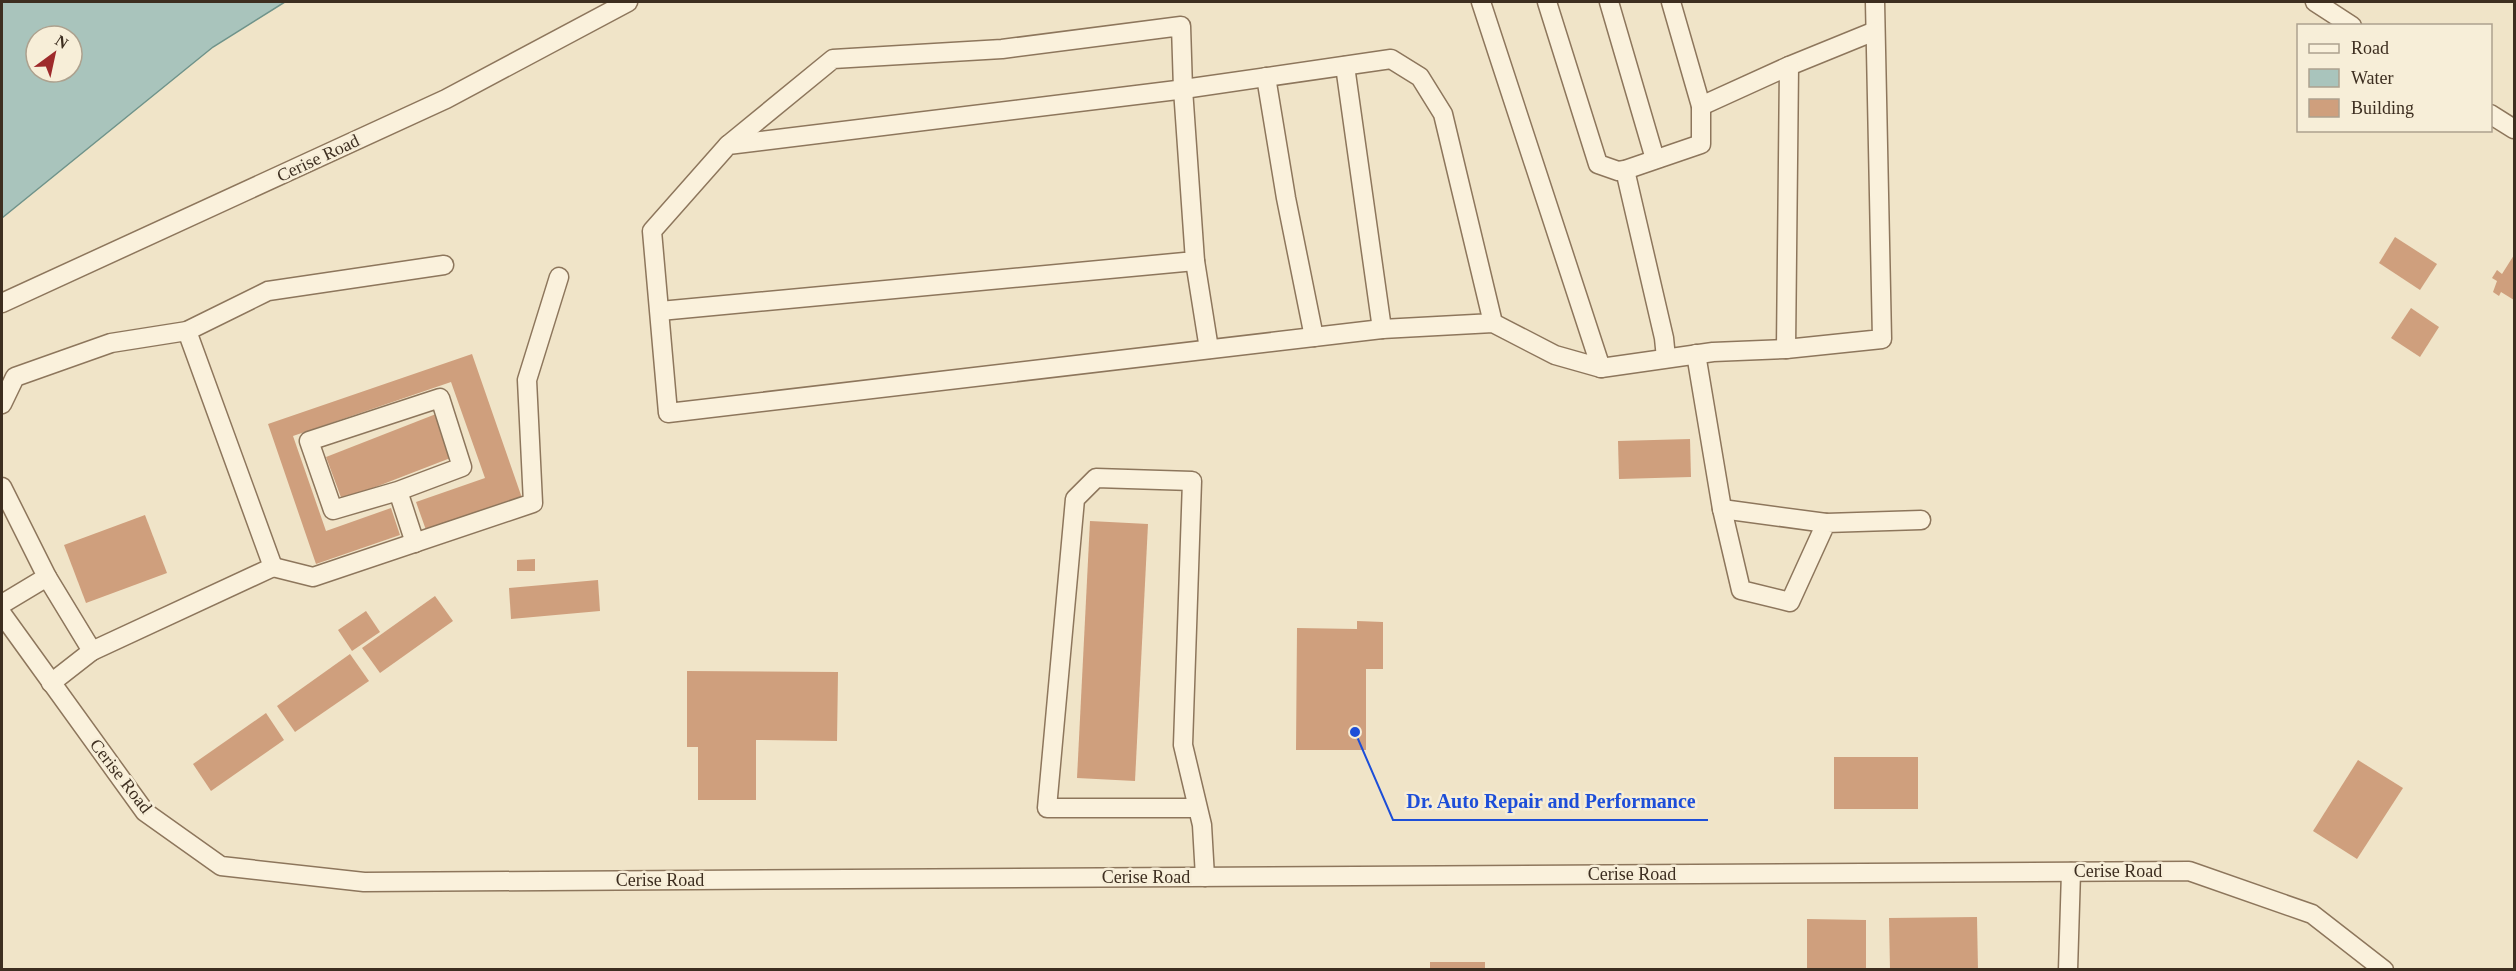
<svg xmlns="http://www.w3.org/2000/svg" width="2516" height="971" font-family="Georgia,serif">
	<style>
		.water { fill: #a9c4bc; stroke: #6f938a; stroke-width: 1.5; fill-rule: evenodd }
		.building { fill: #cf9f7d }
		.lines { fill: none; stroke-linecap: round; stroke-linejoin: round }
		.minor-casing { stroke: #8d765c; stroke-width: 21 }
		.minor { stroke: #faf1dc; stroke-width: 18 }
		.labels { text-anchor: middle; stroke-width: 5; stroke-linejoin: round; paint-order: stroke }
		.street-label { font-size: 18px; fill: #3d2e20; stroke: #f7eed8 }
		.leader { fill: none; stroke: #1d4ed8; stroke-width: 2 }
		.callout-dot { fill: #1d4ed8; stroke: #f7eed8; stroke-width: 2 }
		.callout-label { font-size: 20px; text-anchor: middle; font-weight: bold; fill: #1d4ed8; stroke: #f7eed8; stroke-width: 5; stroke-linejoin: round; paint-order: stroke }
	</style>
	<rect width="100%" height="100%" fill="#f0e4c8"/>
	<path class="water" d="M2 2H285L213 47 2 218ZM36 36H72V72H36Z"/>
	<g class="building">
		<polygon points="2395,237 2437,264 2420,290 2379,263"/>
		<polygon points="2514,255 2514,300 2501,292 2499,296 2493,292 2497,281 2492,278 2497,270 2502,274"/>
		<polygon points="2411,308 2439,327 2420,357 2391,338"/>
		<polygon points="472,354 522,498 426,530 416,502 485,478 451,382 293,436 326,531 391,508 400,535 316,564 268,424"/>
		<polygon points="436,414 453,457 342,500 326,457"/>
		<polygon points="1690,439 1691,477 1619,479 1618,441"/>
		<polygon points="145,515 167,573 86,603 64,545"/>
		<polygon points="1090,521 1148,524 1135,781 1077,778"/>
		<polygon points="535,559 535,571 517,571 517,560"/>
		<polygon points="598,580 600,611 511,619 509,588"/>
		<polygon points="435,596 453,621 380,673 362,648"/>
		<polygon points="366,611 380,632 352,651 338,630"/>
		<polygon points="1357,621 1383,622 1383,669 1366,669 1366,750 1296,750 1297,628 1357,629"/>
		<polygon points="350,654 369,681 295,732 277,706"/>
		<polygon points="687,671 838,672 837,741 756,740 756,800 698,800 698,747 687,747"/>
		<polygon points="266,713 284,740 211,791 193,764"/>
		<rect x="1834" y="757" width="84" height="52"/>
		<polygon points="2358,760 2403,788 2357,859 2313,831"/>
		<polygon points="1977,917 1978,970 1890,970 1889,918"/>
		<polygon points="1807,919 1866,920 1866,970 1807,970"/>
		<rect x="1430" y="962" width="55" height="8"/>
	</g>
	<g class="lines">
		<defs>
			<g id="minor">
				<polyline points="1481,2 1601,368 1713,352 1786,349 1882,339 1875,2"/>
				<polyline points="1547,2 1598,164 1618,171 1625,170 1701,144 1701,106 1671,2"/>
				<polyline points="1609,2 1655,159"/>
				<polyline points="2315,2 2352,26"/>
				<polyline points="1345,66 1382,329"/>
				<polyline points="1266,77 1286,198 1314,337"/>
				<polyline points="1701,106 1789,66 1875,31"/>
				<polyline points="2490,114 2514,129"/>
				<polyline points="1625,170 1664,338 1666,358"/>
				<polyline points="1195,261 1209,349"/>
				<polyline points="2,303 446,99 628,2"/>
				<polyline points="660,311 1195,261 1183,89 1181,26 1002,49 833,59 728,145"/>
				<polyline points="1493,323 1443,114 1420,77 1391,59 1177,90 728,145 652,231 668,413 1382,329 1493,323 1555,355 1601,368"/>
				<polyline points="1786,349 1789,66"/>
				<polyline points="1696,354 1722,509 1741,590 1790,602 1826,523 1921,520"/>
				<polyline points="2,404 15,377 111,343 187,331 268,291 444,265"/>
				<polyline points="2,487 47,577 2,604"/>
				<polyline points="398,491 333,510 309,441 440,398 462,467 398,491 415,543"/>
				<polyline points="1722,509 1826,523"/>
				<polyline points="273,567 313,577 533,503 527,380 559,277"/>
				<polyline points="47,577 92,651 51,683"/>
				<polyline points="2,614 145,812 221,866 364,882 2189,871 2312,914 2384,970"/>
				<polyline points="92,651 273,567 187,331"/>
				<polyline points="1197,808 1047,808 1075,499 1096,478 1192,481 1183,745 1202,825 1205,877"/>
				<polyline points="2068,970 2071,872"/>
			</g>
		</defs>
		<use href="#minor" class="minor-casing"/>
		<use href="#minor" class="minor"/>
	</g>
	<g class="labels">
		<g class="street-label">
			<text transform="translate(318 158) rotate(-25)" y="6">Cerise Road</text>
			<text transform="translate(121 776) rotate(52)" y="6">Cerise Road</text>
			<text x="2118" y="877">Cerise Road</text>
			<text x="1632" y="880">Cerise Road</text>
			<text x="1146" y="883">Cerise Road</text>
			<text x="660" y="886">Cerise Road</text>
		</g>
	</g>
	<path class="leader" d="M1355 732L1393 820H1708"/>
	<circle class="callout-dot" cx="1355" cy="732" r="6"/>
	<g class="callout-label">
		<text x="1551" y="808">Dr. Auto Repair and Performance</text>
	</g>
	<rect width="2516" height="971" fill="none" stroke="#3d2e20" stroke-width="6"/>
	<rect x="2297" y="24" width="195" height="108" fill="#f7eed8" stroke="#ada18e" stroke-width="1.5"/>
	<rect x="2309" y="44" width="30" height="9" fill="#faf1dc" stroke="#ada18e" stroke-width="1.5"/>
	<text x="2351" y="54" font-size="18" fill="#3d2e20">Road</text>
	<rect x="2309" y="69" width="30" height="18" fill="#a9c4bc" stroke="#ada18e" stroke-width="1.5"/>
	<text x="2351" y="84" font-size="18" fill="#3d2e20">Water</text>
	<rect x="2309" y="99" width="30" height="18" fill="#cf9f7d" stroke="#ada18e" stroke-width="1.5"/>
	<text x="2351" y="114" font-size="18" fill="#3d2e20">Building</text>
	<g transform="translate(54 54) rotate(33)"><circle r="28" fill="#f7eed8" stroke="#ada18e" stroke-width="1.5"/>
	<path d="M0-4.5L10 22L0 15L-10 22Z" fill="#9e2a2b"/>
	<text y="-9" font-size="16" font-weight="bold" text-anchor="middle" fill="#3d2e20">N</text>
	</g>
</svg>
